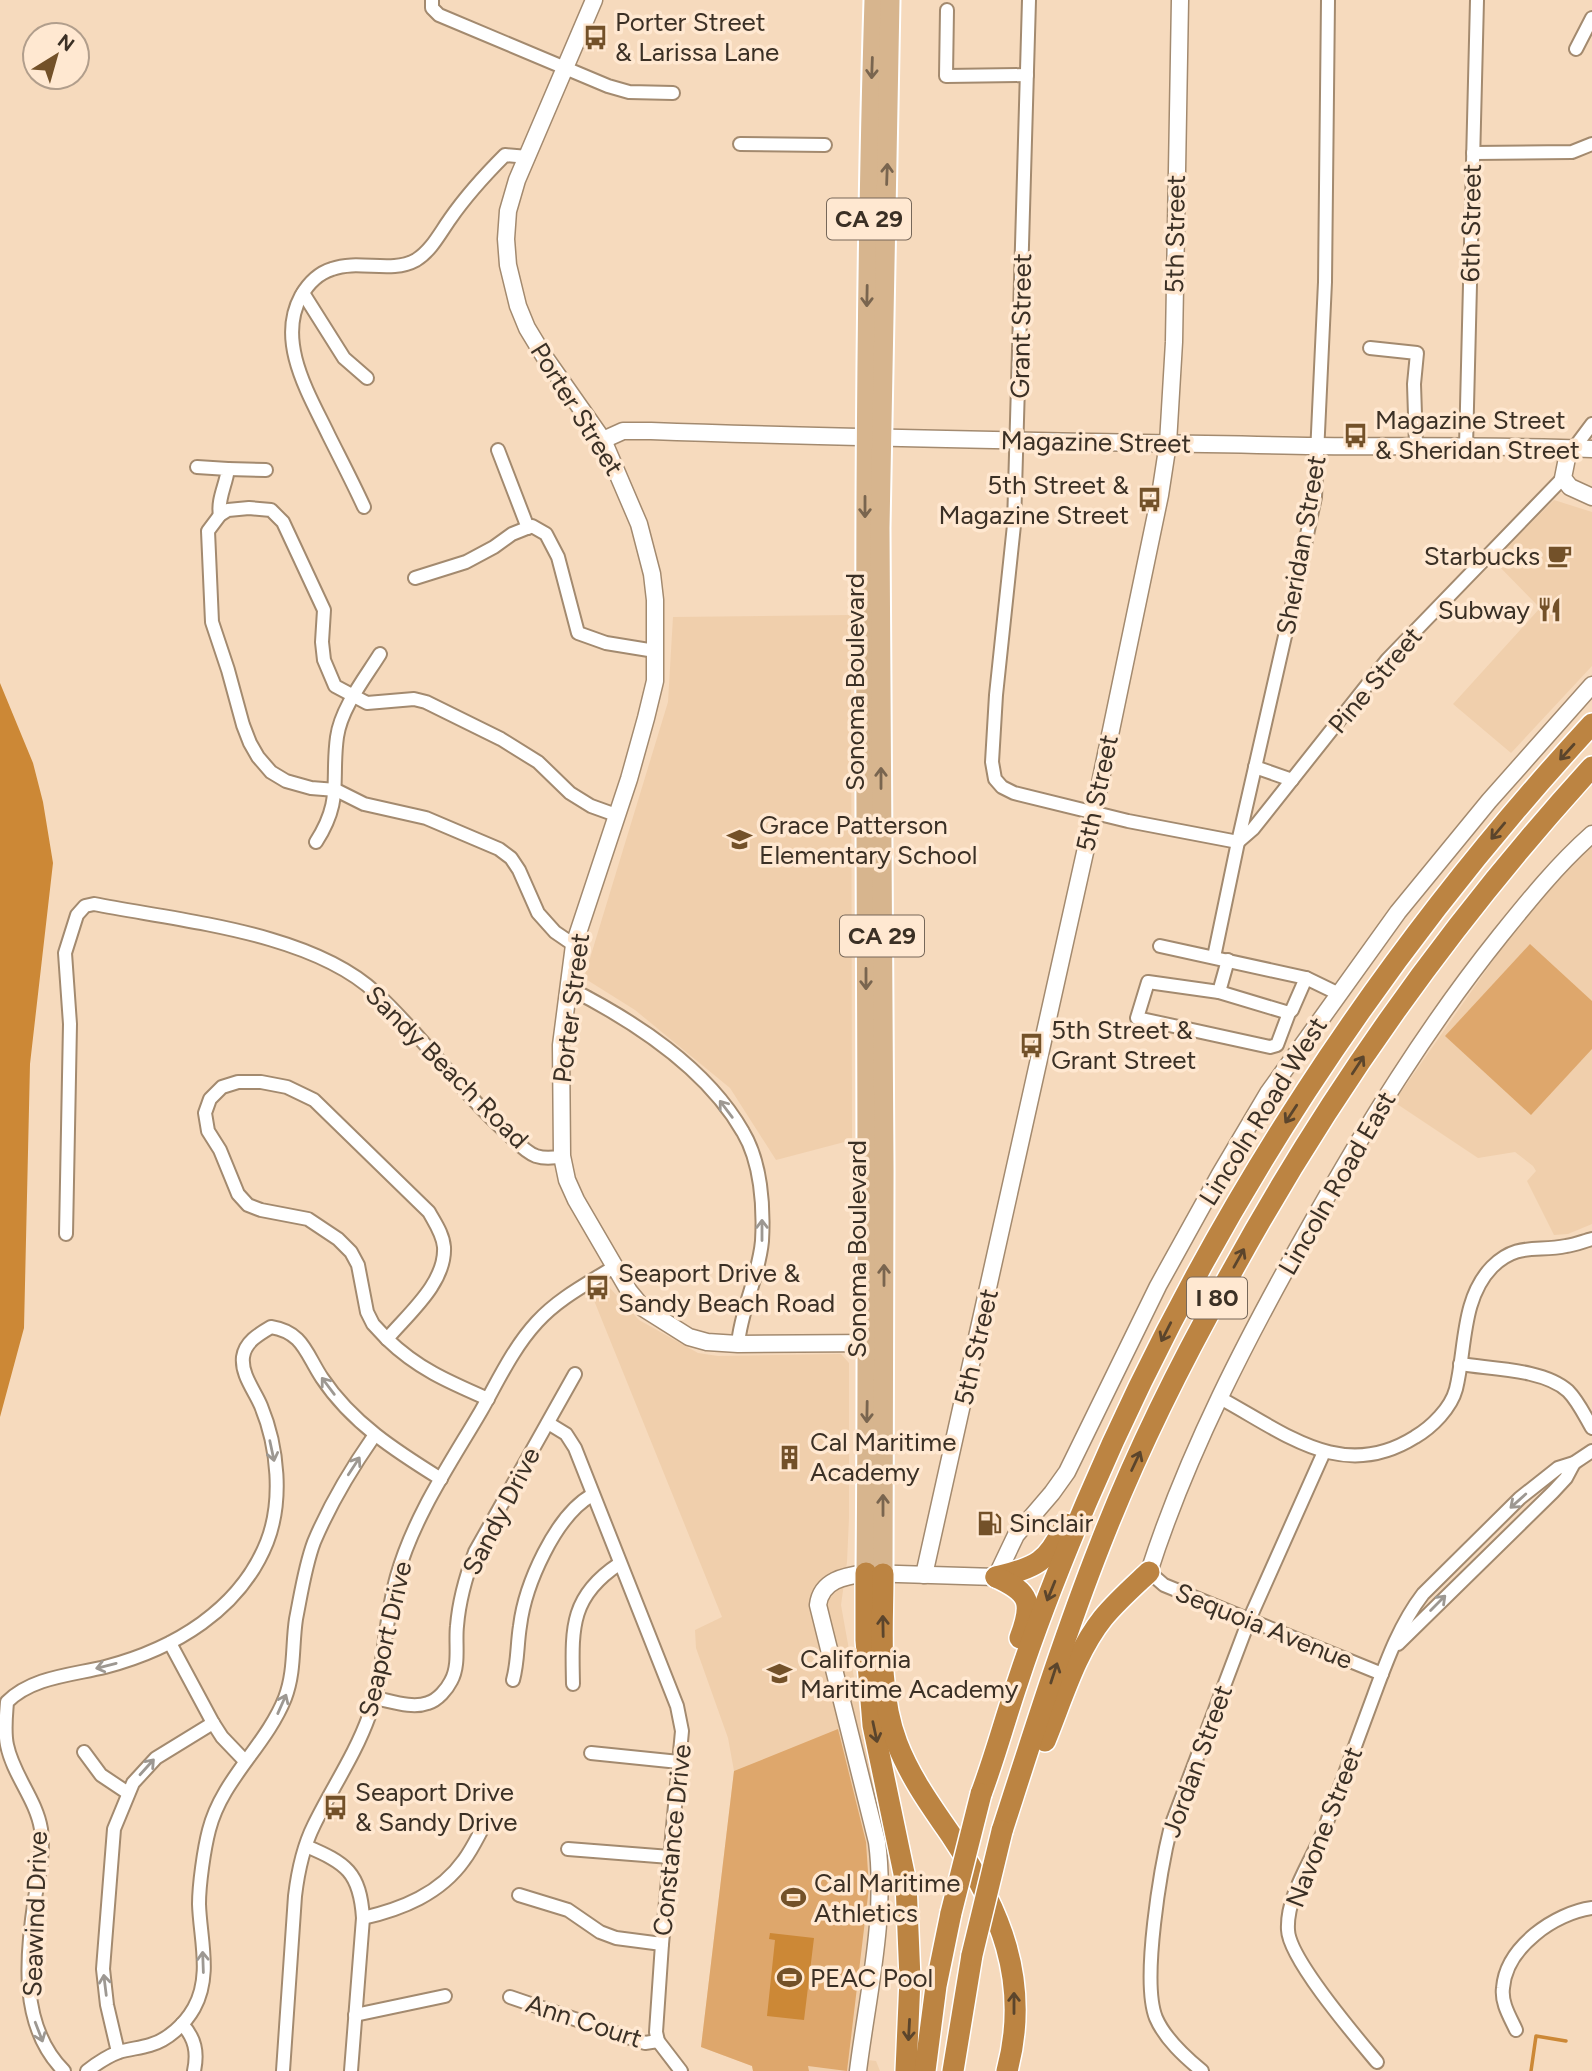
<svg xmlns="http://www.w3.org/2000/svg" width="1592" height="2071" font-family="Figtree,sans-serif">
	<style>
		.built { fill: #f0cfac }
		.green { fill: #dea76c }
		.water { fill: #cc8836 }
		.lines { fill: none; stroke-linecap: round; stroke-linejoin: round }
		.stream { stroke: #cc8836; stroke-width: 3.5 }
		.street-casing { stroke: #a38a6f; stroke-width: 16 }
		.secondary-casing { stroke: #a38a6f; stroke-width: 19 }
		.primary-casing { stroke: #fff; stroke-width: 23 }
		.highway-casing { stroke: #fff; stroke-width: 24 }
		.street { stroke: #fff; stroke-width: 12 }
		.secondary { stroke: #fff; stroke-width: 16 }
		.primary { stroke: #d7b58e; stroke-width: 19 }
		.highway { stroke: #bc8442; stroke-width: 21 }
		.highway-bridge-casing { stroke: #fff; stroke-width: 24; stroke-linecap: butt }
		.highway-bridge { stroke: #bc8442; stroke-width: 21 }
		.oneway { stroke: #79654f }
		.oneway2 { stroke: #5b452c }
		.oneway3 { stroke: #9d9892 }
		.labels { text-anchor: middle; stroke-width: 7; stroke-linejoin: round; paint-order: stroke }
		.shield { fill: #ffe8d1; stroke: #766759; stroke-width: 2 }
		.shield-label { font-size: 24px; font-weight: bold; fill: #3b3025 }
		.poi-label { font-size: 26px; fill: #3b3025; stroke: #ffe8d1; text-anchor: start }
		.street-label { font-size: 26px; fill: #3b3025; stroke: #ffe8d1 }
	</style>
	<rect width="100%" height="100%" fill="#f6dabd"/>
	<g class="built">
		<polygon points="1554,500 1592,512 1592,666 1511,753 1453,704 1540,608 1493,560"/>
		<polygon points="851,615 852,1140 776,1160 730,1088 635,1010 584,978 668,702 673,617"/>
		<polygon points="1592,845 1592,1224 1568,1234 1554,1235 1527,1181 1536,1171 1533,1166 1515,1152 1478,1158 1394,1102 1515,929 1555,882"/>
		<polygon points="609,1287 639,1320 698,1353 718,1356 841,1354 849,1363 849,1518 847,1562 841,1605 888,1868 887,1908 868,2060 876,2061 880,2071 753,2071 752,2066 701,2047 734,1771 728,1738 696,1648 695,1630 722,1617 591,1293 600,1288"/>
	</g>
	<g class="green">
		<polygon points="1530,944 1592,1001 1592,1049 1531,1115 1445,1036"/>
		<polygon points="838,1729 866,1842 869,1887 847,2071 808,2066 809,2071 753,2071 752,2066 701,2047 734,1771"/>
	</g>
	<g class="water">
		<polygon points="0,683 33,763 43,802 53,863 30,1064 24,1328 0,1417"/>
		<polygon points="770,1933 814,1938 804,2020 767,2016 775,1940 769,1939"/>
	</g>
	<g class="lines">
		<polyline class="stream" points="1531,2071 1536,2036 1566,2041"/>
		<defs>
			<g id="street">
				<polyline points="432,0 432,8 439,15 608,86 629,92 673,93"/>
				<polyline points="1029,0 1014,525 996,695 992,762 995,779 1002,787 1014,793 1128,821 1238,842 1253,829 1387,660 1563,478"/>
				<polyline points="947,10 946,76 1027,75"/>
				<polyline points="1576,49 1592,18"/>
				<polyline points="740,144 825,145"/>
				<polyline points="1473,153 1572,152 1592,144"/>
				<polyline points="303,293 344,358 367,378"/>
				<polyline points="1370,348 1417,353 1414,384 1416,446"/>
				<polyline points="1466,447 1477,0"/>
				<polyline points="1574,448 1592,424"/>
				<polyline points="498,450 528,528"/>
				<path d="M197 467 228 469C226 485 217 500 220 515"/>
				<polyline points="228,469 266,470"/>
				<path d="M364 507C353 483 341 460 329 436 309 394 276 342 301 296 308 284 319 273 332 269 359 259 391 274 416 260 431 251 440 233 450 219 466 196 485 175 505 155L528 157"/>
				<polyline points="415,578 466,562 494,547 512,534 532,526 546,534 558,557 578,633 606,643 655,651"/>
				<polyline points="1255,767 1292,780"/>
				<path d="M316 842C343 800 331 781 337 737 341 708 365 678 380 654"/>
				<polyline points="574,945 555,932 538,913 519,870 511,858 499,849 426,818 364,804 336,790 311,788 286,781 271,772 258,757 250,743 243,725 228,670 212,622 208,531 220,515 228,510 249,508 271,510 283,522 324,610 322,642 324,660 335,686 367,703 414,699 426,702 501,739 538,762 570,793 591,806 616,815"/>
				<polyline points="1160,946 1306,978 1339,994"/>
				<polyline points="1214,957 1238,842 1293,601 1315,497 1325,282 1328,0"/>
				<path d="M569 988C634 1021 706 1067 743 1132 761 1162 764 1206 762 1241 759 1276 741 1309 738 1344"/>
				<polyline points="1219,992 1228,960"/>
				<polyline points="1289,1013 1277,1045 1270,1047 1137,1018 1148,982 1219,992 1289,1013 1292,1010 1306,978"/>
				<path d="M238 1082H261L287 1087 314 1100 429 1212C435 1223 443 1234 444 1247 446 1283 408 1314 387 1339L373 1324 367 1312 358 1265 351 1252 338 1239 308 1219 261 1210 248 1205 238 1194 220 1150 208 1131 205 1113 210 1099 222 1087Z"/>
				<path d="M66 1234 70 1024 65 953 77 915 85 906 94 904C180 921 311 932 376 993 423 1036 459 1090 507 1133 516 1141 525 1152 536 1156 545 1159 554 1158 562 1156"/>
				<path d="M387 1339C418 1369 449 1382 488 1399"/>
				<path d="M1460 1364C1491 1369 1544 1369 1568 1391 1578 1401 1585 1416 1592 1428"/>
				<path d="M1220 1398C1285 1433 1342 1483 1415 1437 1432 1427 1451 1408 1456 1389 1466 1349 1461 1299 1492 1267 1517 1242 1537 1252 1566 1246 1575 1245 1584 1241 1592 1239"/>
				<polyline points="548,1423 566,1434 575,1448 677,1706 682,1731 662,1944 656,2032 658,2041 681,2071"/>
				<polyline points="1149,1572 1164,1585 1382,1674"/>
				<polyline points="170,1643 213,1723 222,1737 245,1761"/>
				<polyline points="1398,1644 1553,1492 1566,1478 1574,1463"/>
				<path d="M513 1680C518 1662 517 1644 520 1626 525 1585 555 1516 592 1495"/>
				<path d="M573 1684C572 1630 569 1597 619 1564"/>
				<path d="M375 1698C391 1701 412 1709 428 1703 438 1700 447 1689 451 1681 460 1665 455 1643 457 1626 459 1601 466 1576 475 1552L575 1374"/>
				<polyline points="84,1752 101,1775 128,1793"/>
				<polyline points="591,1753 679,1762"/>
				<path d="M306 1846C346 1863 360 1872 363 1918L351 2071"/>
				<polyline points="568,1849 670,1857"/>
				<polyline points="519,1895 568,1910 600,1932 616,1938 662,1944"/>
				<path d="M363 1918C402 1909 440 1894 464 1860 473 1848 479 1834 486 1822"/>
				<polyline points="510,1997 645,2043 658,2041"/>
				<polyline points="355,2015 445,1996"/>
				<path d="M182 2024C195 2038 198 2052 194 2071"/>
				<path d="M1516 2030C1510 2017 1501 2003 1503 1988 1506 1947 1555 1913 1592 1908"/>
				<polyline points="118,2052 107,2005 103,1969 114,1829 133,1783 156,1758 213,1723"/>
				<path d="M1377 2062C1357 2038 1289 1959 1288 1930 1286 1896 1312 1861 1324 1830 1341 1785 1357 1740 1374 1695 1387 1660 1400 1624 1423 1594L1520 1498 1558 1468 1574 1463 1592 1451"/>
				<path d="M64 2071C19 2026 26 1956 35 1898 39 1875 44 1852 41 1829 36 1799 13 1775 7 1745 4 1731 6 1716 7 1702 32 1677 72 1675 105 1667 174 1649 240 1610 267 1542 283 1501 278 1447 261 1406 255 1391 241 1375 243 1357 245 1342 259 1334 271 1327 303 1332 306 1354 322 1378 352 1423 396 1451 441 1479"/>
				<path d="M87 2071C96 2064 108 2056 119 2052 129 2049 140 2048 150 2045 168 2040 185 2024 194 2008 212 1976 200 1938 199 1904 199 1885 204 1849 209 1830 222 1779 266 1746 285 1698 295 1672 292 1645 296 1619 301 1594 305 1566 314 1542 330 1504 351 1469 374 1436"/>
				<path d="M283 2071 295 1896C298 1871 303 1847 314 1825 332 1788 355 1755 369 1716 385 1670 384 1622 397 1576 414 1516 450 1464 481 1411 498 1381 513 1348 537 1322 559 1298 587 1284 614 1267"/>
				<path d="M1202 2071C1185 2057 1165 2039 1156 2018 1141 1981 1161 1866 1171 1826L1249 1620 1324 1452"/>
			</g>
			<g id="secondary">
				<polyline points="594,0 517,180 508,211 506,239 508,265 518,306 527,328 544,356 603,440 639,524 652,574 655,600 655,681 646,718 629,779 574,945 561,1045 562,1156 567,1180 576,1200 629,1291 643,1308 689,1337 707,1342 738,1344 877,1343"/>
				<path d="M603 440 623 431H651C873 439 1095 442 1317 446 1409 447 1500 445 1592 449"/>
				<polyline points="1574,448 1567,458 1563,478 1570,487 1592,497"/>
				<path d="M1149 1572C1187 1453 1248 1336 1309 1228 1366 1126 1427 1027 1500 936 1529 900 1557 865 1592 834"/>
				<polyline points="924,1575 1094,812 1160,495 1168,443 1174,342 1180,0"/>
				<path d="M858 2071C867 1998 887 1916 877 1842L818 1605C821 1580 845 1576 866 1573L996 1577 1016 1535 1052 1493 1067 1472 1158 1286 1220 1174 1268 1093 1398 912 1489 801 1592 685"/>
			</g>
			<g id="primary">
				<path d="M866 1573C871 1049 858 524 874 0"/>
				<polyline points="883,1574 884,1170 880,528 890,0"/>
			</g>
			<g id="highway">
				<polyline points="866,1573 866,1640 873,1725 906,1883 910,1979 906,2071"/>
				<path d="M883 1574C883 1628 877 1691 897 1743 910 1777 931 1806 951 1835 1000 1909 1031 1981 1007 2071"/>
				<path d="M996 1577C1036 1567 1048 1563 1065 1524"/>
				<path d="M996 1577C1031 1593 1033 1603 1020 1638"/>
				<path d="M1045 1741C1062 1700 1075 1653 1103 1618 1117 1601 1133 1587 1149 1572"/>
				<path d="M981 1794C995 1757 1005 1719 1018 1681 1038 1620 1062 1560 1087 1501 1209 1215 1381 953 1592 724"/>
				<path d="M1002 1831C1033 1735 1063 1639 1100 1545 1135 1455 1178 1368 1225 1284 1326 1098 1449 924 1592 767"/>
				<polyline points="925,2071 936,1986 951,1913"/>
				<polyline points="953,2071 972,1955"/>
			</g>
		</defs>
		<use href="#street" class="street-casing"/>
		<use href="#secondary" class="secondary-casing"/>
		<use href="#primary" class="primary-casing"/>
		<use href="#highway" class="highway-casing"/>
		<use href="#street" class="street"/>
		<use href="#secondary" class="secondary"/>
		<use href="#primary" class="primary"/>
		<use href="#highway" class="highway"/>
		<defs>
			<g id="highway-bridge">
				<polyline points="951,1913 981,1794"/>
				<polyline points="972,1955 1002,1831"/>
			</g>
		</defs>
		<use href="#highway-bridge" class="highway-bridge-casing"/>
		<use href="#highway-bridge" class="highway-bridge"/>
	</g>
	<defs><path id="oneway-shaft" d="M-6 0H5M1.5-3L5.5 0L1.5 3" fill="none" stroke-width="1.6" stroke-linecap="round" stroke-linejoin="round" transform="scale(1.75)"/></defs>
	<g class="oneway">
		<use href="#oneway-shaft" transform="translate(872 68) rotate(92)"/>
		<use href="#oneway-shaft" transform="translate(887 174) rotate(-88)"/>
		<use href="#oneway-shaft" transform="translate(867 296) rotate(91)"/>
		<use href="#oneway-shaft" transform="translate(865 507) rotate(90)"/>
		<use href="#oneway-shaft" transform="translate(881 778) rotate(-90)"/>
		<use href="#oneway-shaft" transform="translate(866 979) rotate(90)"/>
		<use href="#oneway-shaft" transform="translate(884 1275) rotate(-90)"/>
		<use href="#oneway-shaft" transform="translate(867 1412) rotate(91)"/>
		<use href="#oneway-shaft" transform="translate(883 1505) rotate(-90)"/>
	</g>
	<g class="oneway2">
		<use href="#oneway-shaft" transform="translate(1567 752) rotate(132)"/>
		<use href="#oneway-shaft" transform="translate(1498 831) rotate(130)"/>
		<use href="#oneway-shaft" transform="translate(1358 1065) rotate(-57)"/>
		<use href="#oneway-shaft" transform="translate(1291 1114) rotate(123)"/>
		<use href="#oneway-shaft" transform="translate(1239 1258) rotate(-61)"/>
		<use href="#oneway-shaft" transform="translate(1166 1332) rotate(117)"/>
		<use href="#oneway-shaft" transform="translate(1136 1461) rotate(-65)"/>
		<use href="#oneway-shaft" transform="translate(1051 1591) rotate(112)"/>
		<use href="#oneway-shaft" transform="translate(883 1626) rotate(-91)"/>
		<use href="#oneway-shaft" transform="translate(1054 1673) rotate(-72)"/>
		<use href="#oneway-shaft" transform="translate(875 1732) rotate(78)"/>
		<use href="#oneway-shaft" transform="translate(1014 2003) rotate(-90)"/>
		<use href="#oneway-shaft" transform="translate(909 2030) rotate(93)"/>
	</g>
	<g class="oneway3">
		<use href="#oneway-shaft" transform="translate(726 1109) rotate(-127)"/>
		<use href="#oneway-shaft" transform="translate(762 1230) rotate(-90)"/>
		<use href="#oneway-shaft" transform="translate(328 1386) rotate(-127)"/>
		<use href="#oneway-shaft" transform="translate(272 1451) rotate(78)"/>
		<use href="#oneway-shaft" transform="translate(354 1466) rotate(-57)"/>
		<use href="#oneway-shaft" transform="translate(1518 1501) rotate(138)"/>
		<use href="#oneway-shaft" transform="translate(1438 1603) rotate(-45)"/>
		<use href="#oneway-shaft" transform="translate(106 1666) rotate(166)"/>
		<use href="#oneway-shaft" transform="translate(282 1704) rotate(-66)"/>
		<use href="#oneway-shaft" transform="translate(147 1767) rotate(-48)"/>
		<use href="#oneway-shaft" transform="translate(203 1962) rotate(-92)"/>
		<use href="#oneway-shaft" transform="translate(105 1985) rotate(-97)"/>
		<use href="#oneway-shaft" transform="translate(39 2032) rotate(69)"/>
	</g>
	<defs>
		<symbol id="bus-bare" viewBox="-9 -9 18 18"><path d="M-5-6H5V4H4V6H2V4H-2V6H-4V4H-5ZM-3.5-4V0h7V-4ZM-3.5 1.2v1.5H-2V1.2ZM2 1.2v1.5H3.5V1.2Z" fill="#735129" stroke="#ffe8d1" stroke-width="2.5" paint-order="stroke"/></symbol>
		<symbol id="cafe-bare" viewBox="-9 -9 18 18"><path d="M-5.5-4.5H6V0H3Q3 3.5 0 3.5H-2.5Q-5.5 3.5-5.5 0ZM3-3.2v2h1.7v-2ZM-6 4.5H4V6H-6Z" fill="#735129" stroke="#ffe8d1" stroke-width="2.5" paint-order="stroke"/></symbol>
		<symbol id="restaurant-bare" viewBox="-9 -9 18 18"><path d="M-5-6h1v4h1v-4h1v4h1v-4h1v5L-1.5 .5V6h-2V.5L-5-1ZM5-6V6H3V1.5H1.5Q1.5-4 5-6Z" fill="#735129" stroke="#ffe8d1" stroke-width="2.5" paint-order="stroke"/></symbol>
		<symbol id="school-bare" viewBox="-9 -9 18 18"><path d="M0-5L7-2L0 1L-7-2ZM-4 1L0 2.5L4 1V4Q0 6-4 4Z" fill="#735129" stroke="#ffe8d1" stroke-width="2.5" paint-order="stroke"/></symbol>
		<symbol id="building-bare" viewBox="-9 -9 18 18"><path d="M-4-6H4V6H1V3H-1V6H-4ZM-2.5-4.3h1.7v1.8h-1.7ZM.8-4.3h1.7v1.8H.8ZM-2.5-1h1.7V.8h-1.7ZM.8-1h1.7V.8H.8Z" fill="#735129" stroke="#ffe8d1" stroke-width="2.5" paint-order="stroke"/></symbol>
		<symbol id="fuel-bare" viewBox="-9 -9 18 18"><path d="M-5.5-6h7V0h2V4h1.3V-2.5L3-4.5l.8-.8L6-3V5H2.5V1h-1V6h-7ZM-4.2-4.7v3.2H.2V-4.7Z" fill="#735129" stroke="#ffe8d1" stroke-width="2.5" paint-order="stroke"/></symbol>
		<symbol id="university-bare" viewBox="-9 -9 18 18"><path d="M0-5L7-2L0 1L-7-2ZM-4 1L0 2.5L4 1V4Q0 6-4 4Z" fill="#735129" stroke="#ffe8d1" stroke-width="2.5" paint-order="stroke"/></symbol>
		<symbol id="stadium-bare" viewBox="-9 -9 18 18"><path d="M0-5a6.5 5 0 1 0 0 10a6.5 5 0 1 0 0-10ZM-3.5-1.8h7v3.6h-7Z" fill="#735129" stroke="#ffe8d1" stroke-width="2.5" paint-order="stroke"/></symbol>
	</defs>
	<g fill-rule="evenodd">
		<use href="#bus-bare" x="578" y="20" width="35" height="35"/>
		<use href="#bus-bare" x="1338" y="418" width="35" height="35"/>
		<use href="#bus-bare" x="1132" y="482" width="35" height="35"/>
		<use href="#cafe-bare" x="1542" y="538" width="35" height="35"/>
		<use href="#restaurant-bare" x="1532" y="592" width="35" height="35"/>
		<use href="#school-bare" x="722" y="822" width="35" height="35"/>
		<use href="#bus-bare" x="1014" y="1028" width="35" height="35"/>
		<use href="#bus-bare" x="580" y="1270" width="35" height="35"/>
		<use href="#building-bare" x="772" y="1440" width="35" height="35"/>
		<use href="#fuel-bare" x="972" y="1506" width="35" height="35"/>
		<use href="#university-bare" x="762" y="1656" width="35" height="35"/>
		<use href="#bus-bare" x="318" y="1790" width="35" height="35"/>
		<use href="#stadium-bare" x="776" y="1880" width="35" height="35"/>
		<use href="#stadium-bare" x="772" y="1960" width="35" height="35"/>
	</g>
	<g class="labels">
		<g class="shield">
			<rect x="827" y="198.5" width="84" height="41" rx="5"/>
			<rect x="840" y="915.5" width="84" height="41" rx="5"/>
			<rect x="1187" y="1277.5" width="60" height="41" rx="5"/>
		</g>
		<g class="shield-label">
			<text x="869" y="227">CA 29</text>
			<text x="882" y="944">CA 29</text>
			<text x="1217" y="1306">I 80</text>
		</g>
		<g class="poi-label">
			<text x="615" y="31">Porter Street<tspan x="615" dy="30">&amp; Larissa Lane</tspan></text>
			<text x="1375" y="429">Magazine Street<tspan x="1375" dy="30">&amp; Sheridan Street</tspan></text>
			<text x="1129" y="494" text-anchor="end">5th Street &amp;<tspan x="1129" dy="30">Magazine Street</tspan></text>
			<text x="1540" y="565" text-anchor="end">Starbucks</text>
			<text x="1530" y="619" text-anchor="end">Subway</text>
			<text x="759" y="834">Grace Patterson<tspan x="759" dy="30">Elementary School</tspan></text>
			<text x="1051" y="1039">5th Street &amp;<tspan x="1051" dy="30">Grant Street</tspan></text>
			<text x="618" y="1282">Seaport Drive &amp;<tspan x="618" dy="30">Sandy Beach Road</tspan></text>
			<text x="810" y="1451">Cal Maritime<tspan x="810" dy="30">Academy</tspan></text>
			<text x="1009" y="1532">Sinclair</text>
			<text x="800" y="1668">California<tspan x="800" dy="30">Maritime Academy</tspan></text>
			<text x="355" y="1801">Seaport Drive<tspan x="355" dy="30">&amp; Sandy Drive</tspan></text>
			<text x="814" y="1892">Cal Maritime<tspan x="814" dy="30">Athletics</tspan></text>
			<text x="810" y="1987">PEAC Pool</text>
		</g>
		<g class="street-label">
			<text transform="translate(1471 223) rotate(-89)" y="9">6th Street</text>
			<text transform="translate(1175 234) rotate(-89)" y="9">5th Street</text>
			<text transform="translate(1021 326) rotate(-89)" y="9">Grant Street</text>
			<text transform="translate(577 409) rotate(58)" y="9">Porter Street</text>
			<text transform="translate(1096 442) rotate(1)" y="9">Magazine Street</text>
			<text transform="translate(1301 545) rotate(-80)" y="9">Sheridan Street</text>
			<text transform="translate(1375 680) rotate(-50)" y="9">Pine Street</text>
			<text transform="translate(855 682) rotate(-90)" y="9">Sonoma Boulevard</text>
			<text transform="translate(1097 793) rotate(-78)" y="9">5th Street</text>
			<text transform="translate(571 1008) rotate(-83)" y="9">Porter Street</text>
			<text transform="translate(447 1067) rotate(45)" y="9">Sandy Beach Road</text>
			<text transform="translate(1263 1111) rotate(-58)" y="9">Lincoln Road West</text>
			<text transform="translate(1337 1183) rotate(-60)" y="9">Lincoln Road East</text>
			<text transform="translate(857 1249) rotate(-90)" y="9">Sonoma Boulevard</text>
			<text transform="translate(976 1347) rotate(-77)" y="9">5th Street</text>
			<text transform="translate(501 1511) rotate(-63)" y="9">Sandy Drive</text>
			<text transform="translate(1264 1626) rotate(22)" y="9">Sequoia Avenue</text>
			<text transform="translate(385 1639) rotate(-77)" y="9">Seaport Drive</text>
			<text transform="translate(1197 1761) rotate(-70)" y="9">Jordan Street</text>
			<text transform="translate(1324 1827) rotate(-69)" y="9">Navone Street</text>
			<text transform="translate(672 1840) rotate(-84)" y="9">Constance Drive</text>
			<text transform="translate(35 1914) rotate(-88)" y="9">Seawind Drive</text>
			<text transform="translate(584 2021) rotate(18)" y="9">Ann Court</text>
		</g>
	</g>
	<g transform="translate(56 56) rotate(37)"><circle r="33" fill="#ffe8d1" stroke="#b19e8c" stroke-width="2"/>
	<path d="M0-5L12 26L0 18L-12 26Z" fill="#735129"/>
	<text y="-10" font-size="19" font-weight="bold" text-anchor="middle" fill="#3b3025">N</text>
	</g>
</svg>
